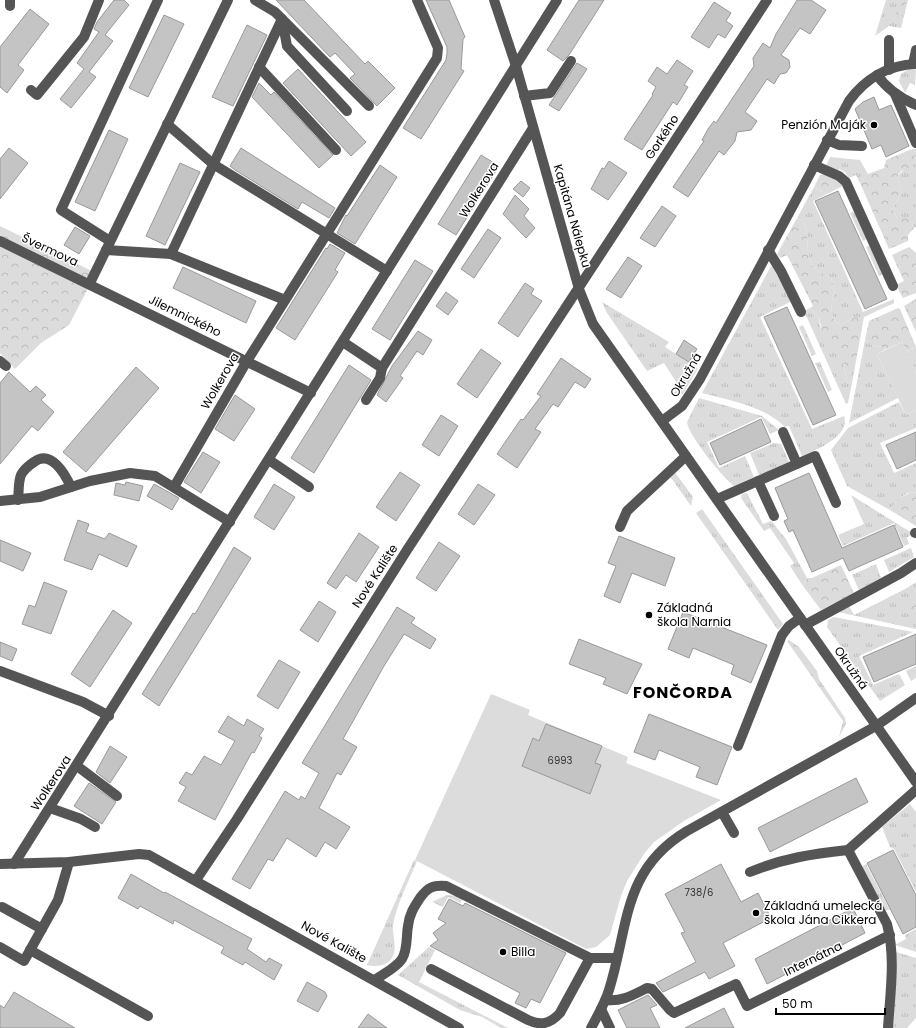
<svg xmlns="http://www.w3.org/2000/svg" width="916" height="1028" font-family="Poppins,sans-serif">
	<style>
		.grass { fill: url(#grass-tufts) }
		.forest { fill: url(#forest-crowns) }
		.park { fill: #dcdcdc }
		.building { fill: #c4c4c4; stroke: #999 }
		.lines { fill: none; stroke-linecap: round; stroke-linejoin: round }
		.minor { stroke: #555; stroke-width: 10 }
		.poi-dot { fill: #000; stroke: #fff; stroke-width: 1.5 }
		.labels { text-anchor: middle; stroke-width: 3; stroke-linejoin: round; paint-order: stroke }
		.number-label { font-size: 10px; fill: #313131 }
		.poi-label { font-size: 12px; fill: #000; stroke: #fff; text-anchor: start }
		.street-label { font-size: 12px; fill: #000; stroke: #fff }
		.district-label { font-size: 16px; font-weight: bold; letter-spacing: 1px; fill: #000; stroke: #fff }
	</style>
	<defs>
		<pattern id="grass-tufts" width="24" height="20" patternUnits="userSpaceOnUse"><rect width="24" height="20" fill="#dcdcdc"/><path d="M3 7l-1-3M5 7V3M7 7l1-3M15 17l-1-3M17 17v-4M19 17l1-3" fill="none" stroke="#bbb"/></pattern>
		<pattern id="forest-crowns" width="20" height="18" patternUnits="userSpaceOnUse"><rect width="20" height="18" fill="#dcdcdc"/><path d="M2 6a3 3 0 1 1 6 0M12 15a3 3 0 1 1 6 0" fill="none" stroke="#bbb"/></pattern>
	</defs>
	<rect width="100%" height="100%" fill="#fff"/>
	<g class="grass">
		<polygon points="886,0 908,0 901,28 889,26 875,36"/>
		<polygon points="907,70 916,70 915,85 910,83 905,93 899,81 901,74"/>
		<path d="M915 149H916V227L914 228 912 222 897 218 893 210C900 194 903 194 897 177L915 157Z"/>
		<polygon points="830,157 860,160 868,174 860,183 856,175 849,178 845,172 839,169 837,172 826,166"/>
		<path d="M814 187 827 194 813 201 863 312 894 299V303L864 317H855L841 325 833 320 831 305 835 292 831 278C824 275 814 271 811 263 804 249 813 225 797 218Z"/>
		<polygon points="855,211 867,239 863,241 850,213"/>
		<polygon points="870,246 883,274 879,276 866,247"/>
		<path d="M771 266 776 270 792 301 760 317 812 429 844 416C851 436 816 450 802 456L789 426 785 427C764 406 731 401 702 393Z"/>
		<polygon points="602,302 669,342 665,347 698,368 683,394 675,397 673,393 680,388 664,363 647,371 607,313"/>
		<polygon points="810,308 819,317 820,326 843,362 847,381 852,383 848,403 846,404 804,311"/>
		<polygon points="803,325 816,354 812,356 799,327"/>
		<polygon points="865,340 872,345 886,349 877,354 898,398 849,423"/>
		<polygon points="916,347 916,373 906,352"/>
		<polygon points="820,362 832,390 828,392 815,363"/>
		<path d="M699 398 762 416 779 430 770 434 761 417 707 442 719 468 745 456 754 477 734 486C723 478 688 435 687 422Z"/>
		<path d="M899 402 906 415 916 410V428L880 443 894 473 916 463V493C904 490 896 502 890 510L847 486 831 450 848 428Z"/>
		<polygon points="774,443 781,444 789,462 759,475 750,453"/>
		<polygon points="674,471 693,497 691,506 669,475"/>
		<polygon points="747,493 763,524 771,521 786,539 807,578 803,586 790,566 794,563 770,528 764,531 741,498 742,494"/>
		<polygon points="851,495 912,533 907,538 909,544 904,546 894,523 843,546 838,535 864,524"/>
		<polygon points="702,509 783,624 778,630 696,513"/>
		<polygon points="911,548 914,557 889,572 884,560"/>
		<polygon points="876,564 881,578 859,590 852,575"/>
		<polygon points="916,582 916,629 838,612 849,606 854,615 907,588"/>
		<polygon points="834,617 913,632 859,656 873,685 899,674 905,685 880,701 827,627 828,620"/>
		<polygon points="789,640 799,647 817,671 819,679 845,718 846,724 839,737 843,721 787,641"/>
		<polygon points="916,666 916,678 911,681 906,671"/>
		<polygon points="910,804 916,812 916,892 894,849 890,847 882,827"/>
		<path d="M414 860 417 861C409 881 397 903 393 925 392 935 398 948 392 958 387 966 376 967 367 965Z"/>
		<polygon points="866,864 890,910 883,910 862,867"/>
		<polygon points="447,895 464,897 460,903 448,897 443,907 432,902"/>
		<polygon points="916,929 916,952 895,945 906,939 905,935"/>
		<polygon points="429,947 435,950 419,982 508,1028 501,1028 482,1017 460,1010 398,975"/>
		<polygon points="896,952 916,958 916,1018 907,1028 893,1028"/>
	</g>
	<g class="forest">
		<polygon points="897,0 907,0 900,24 898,24 896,19"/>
		<path d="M912 149H915V157L910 167 901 171 897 177C903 194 900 194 893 210L897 218H905L912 222 914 228 908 235V241L889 249 860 183 868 174 884 168 886 160Z"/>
		<polygon points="825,174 832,176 843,186 827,194 814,187 820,175"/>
		<path d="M797 218C813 225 804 249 811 263 814 271 824 274 831 278L835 292 831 305 833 320 841 325 855 317H864L852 383 847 381 843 362 823 334 819 317 810 308 813 306 787 255 780 258 777 254Z"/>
		<polygon points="0,226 96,273 69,325 41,343 15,369 0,353"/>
		<polygon points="909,247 916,253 916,293 903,298 896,285 904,281 892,255"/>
		<polygon points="916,299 916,332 904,306"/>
		<polygon points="898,308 900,309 916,347 906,352 902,342 886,349 872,345 865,340 869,321"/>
		<polygon points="912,492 916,493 916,526 890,510 899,498"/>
		<polygon points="841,565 854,593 821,610 803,586 807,578 812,578"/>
		<polygon points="916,600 916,620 910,617 910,605"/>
	</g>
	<g class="park">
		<polygon points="902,342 916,373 916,410 906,415 877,354"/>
		<polygon points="491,694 530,710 528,715 628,757 626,763 721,800 684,821 654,842 644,854 627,881 621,896 610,935 596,947 586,949 415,860"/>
	</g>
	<g class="building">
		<polygon points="114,0 124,0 129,5 105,35 113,41 89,72 96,77 71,108 60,99 84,69 77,63 99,32 94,29 97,22"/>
		<polygon points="276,0 304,0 365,64 368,61 395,88 377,106 350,78 355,74 335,53 330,57"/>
		<polygon points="426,0 449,0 465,37 463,39 461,69 464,71 421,139 403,128 446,60 447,53 447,47"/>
		<polygon points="579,0 604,0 569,55 563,61 547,50"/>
		<polygon points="797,0 811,0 826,10 810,34 800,28 781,55 789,60 790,67 786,73 780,74 774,84 767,79 745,112 757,121 751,130 737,132 735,141 724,155 719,151 688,197 673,187 704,141 702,140 708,129 714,121 716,123 754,66 753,58 763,43 770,48 776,34"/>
		<polygon points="714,2 731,13 726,21 733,26 725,38 718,34 709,48 691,37"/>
		<polygon points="30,9 49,24 18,65 24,70 7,93 0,87 0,47"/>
		<polygon points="164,15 184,24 148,97 129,88"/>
		<polygon points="247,25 267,35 233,106 212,97"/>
		<polygon points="677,60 693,71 684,85 688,87 677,105 673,102 642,150 624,139 653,95 652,94 656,87 648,81 657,67 667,74"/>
		<polygon points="577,63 587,69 559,111 549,105"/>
		<polygon points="298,69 366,142 351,156 283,83"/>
		<polygon points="259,83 271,95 274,92 333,155 319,168 252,97"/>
		<polygon points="874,97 879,110 891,105 909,146 886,157 881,145 872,149 855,109 863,102"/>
		<polygon points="109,130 128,139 95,211 75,202"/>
		<polygon points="9,148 28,163 0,199 0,159"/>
		<polygon points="241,148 335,208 329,218 302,202 298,209 235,170 230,166"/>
		<polygon points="481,155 499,166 456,235 438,224"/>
		<polygon points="609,161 627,173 608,200 591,189 602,168 604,169"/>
		<polygon points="180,163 200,172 165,245 146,236"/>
		<polygon points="380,165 397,177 355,244 337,233 346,215 347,216"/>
		<polygon points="521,181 530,188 523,197 513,189"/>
		<polygon points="838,191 887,299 865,309 815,201"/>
		<polygon points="515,195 529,209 524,216 535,228 526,238 503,214"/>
		<polygon points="662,206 676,216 655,247 640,238"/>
		<polygon points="75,227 90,236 79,254 64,245"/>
		<polygon points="488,229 501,238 474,278 461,269"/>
		<polygon points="330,244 345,253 335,270 338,272 295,340 276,328 326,248 327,249"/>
		<polygon points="628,257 642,266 621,298 606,289"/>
		<polygon points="415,260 433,271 390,340 372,329"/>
		<polygon points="183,267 256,301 246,323 173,288"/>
		<polygon points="525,283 534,289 531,294 542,301 518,337 498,323"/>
		<polygon points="446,292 458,301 448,315 436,306"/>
		<polygon points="787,307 836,415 813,425 764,317"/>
		<polygon points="418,331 432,340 423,355 417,351 400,376 403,378 386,402 377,395 392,366"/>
		<polygon points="684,340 697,349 689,362 676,354"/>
		<polygon points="481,349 501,363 477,398 457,384"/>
		<polygon points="561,358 591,379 585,388 575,382 558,407 553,404 535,429 541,432 517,468 497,454 521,419 523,420 541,396 537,394"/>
		<polygon points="349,365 371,380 314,473 291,458"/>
		<polygon points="136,367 159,388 86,472 63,452"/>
		<polygon points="9,372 30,392 36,386 46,395 41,400 54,412 38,431 32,426 0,464 0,383"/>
		<polygon points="235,395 255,409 234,441 215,429"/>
		<polygon points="441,415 458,426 439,456 422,445"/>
		<polygon points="761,419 771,442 720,465 710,443"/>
		<polygon points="916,432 916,460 897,469 886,445"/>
		<polygon points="203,452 220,462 201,493 184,482"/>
		<polygon points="400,472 420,485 396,521 376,507"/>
		<polygon points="809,473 842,548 894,525 903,547 849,571 843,558 812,572 793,530 789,532 784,521 788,519 775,488"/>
		<polygon points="126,482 143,486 139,501 114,495 116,483 125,485"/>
		<polygon points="154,484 179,498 172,510 147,496"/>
		<polygon points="274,484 295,497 274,530 254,517"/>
		<polygon points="478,484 495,495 474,525 458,514"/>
		<polygon points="78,520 89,524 86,532 105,539 109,533 137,546 127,567 99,554 92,570 64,560"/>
		<polygon points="359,533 379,547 356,582 346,575 336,589 327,583"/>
		<polygon points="619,536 675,558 665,586 632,573 620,603 604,596 616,566 608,563"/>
		<polygon points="0,540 31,553 23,571 0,561"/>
		<polygon points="439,542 460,556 436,591 416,578"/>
		<polygon points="234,547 251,558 159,706 142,694 193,613 195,614"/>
		<polygon points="44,582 67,591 51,634 22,624 29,605 35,607"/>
		<polygon points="319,601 336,612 318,642 300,630"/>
		<polygon points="397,607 415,618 411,623 436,639 430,649 404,634 384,666 343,739 357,747 341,775 337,773 319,808 350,827 336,849 325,842 316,857 287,838 273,861 268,859 250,889 232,879 285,791 299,800 301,796 305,799 319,773 302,763"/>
		<polygon points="113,610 132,623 90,687 71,674"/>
		<polygon points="683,612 767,645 751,683 731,674 734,665 693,648 689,658 668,649"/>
		<polygon points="916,634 916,664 874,682 863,657"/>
		<polygon points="579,639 642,664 627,694 603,684 606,678 569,664"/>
		<polygon points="0,642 17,649 12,661 0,656"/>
		<polygon points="279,660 300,672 278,709 257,696"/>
		<polygon points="649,714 732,747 717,785 696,777 700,767 659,750 655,760 634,752"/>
		<polygon points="228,716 244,726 247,719 264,729 259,736 262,738 254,753 252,752 215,820 178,801 186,787 179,783 186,772 192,775 204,756 221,765 235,741 218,732"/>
		<polygon points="546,724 602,746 595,763 601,765 590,794 522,766 533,738 539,741"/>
		<polygon points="110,746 127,757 110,783 96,772"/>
		<polygon points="856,778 868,802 770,852 758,828"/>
		<polygon points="89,783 116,802 102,824 74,806"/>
		<polygon points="893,850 916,895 916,927 903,934 867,863"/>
		<polygon points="721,864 741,902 758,893 771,918 723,943 735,966 709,979 705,972 663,992 656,983 696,962 681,933 685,932 665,894"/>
		<polygon points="131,874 164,893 165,892 252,939 247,949 266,962 269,958 282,965 274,980 245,962 243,965 221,953 224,947 174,920 173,924 140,906 138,909 118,898"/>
		<polygon points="449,899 463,906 465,903 566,953 540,1003 531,999 526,1008 515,1003 520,993 430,946 438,940 433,933 446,923 438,919"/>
		<polygon points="853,908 865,933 767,984 755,959"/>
		<polygon points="307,982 325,992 327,996 318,1012 297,1001"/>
		<polygon points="14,992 75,1028 0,1028 0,1005 4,1008"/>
		<polygon points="648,995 657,1005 650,1008 660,1028 627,1028 618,1010"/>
		<polygon points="724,1008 734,1028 685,1028"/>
		<polygon points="368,1014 387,1028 358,1028"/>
	</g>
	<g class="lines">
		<g class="minor">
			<polyline points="10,0 10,6"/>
			<polyline points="255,0 275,12 369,106"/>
			<polyline points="494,0 516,66 579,289 593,324 916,782"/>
			<polyline points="282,19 287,46 347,111"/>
			<polyline points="913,64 916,50"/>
			<polyline points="259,67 336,150"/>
			<polyline points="889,70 889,40"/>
			<path d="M877 75C887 89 900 98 916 105"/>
			<polyline points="31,90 37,95 84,37 99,0"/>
			<polyline points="895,94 916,143"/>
			<polyline points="524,96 550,93 571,61"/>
			<polyline points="167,124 213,164 387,271"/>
			<polyline points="827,140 839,145 862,146"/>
			<polyline points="814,165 839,176 846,182 893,286"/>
			<polyline points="0,241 311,393"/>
			<polyline points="110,241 61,210 158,0"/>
			<polyline points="106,250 171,254 285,300"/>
			<polyline points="768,250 781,271 801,312"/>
			<polyline points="171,254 282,19"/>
			<polyline points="90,283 228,0"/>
			<polyline points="343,342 382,368 533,128"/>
			<polyline points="0,361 6,366"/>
			<polyline points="366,400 380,378 382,368"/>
			<path d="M662 421 682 406 700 379 849 101C865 79 888 65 916 64"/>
			<polyline points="783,432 797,464"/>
			<polyline points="269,460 309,487"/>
			<polyline points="758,481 774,516"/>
			<polyline points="174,487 247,361 437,58 438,48 417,0"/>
			<polyline points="717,499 815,456 836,503"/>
			<path d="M18 500C19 493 18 482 21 475 24 469 28 466 34 462 51 449 65 474 71 487"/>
			<polyline points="0,501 40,497 90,481 130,473 155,476 230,522"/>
			<polyline points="620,527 627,511 686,456"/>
			<polyline points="915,533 916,533"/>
			<polyline points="805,625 901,573 916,563"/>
			<polyline points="0,671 83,702 109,716"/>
			<polyline points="738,746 782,635 789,626 800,618"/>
			<polyline points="77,766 117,796"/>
			<polyline points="50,808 81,819 95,827"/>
			<polyline points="722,812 734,833"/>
			<polyline points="0,864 69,862 139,854 149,855 459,1028"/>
			<polyline points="14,864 557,0"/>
			<path d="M750 872C784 858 812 854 848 850"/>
			<polyline points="196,880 237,819 407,550 767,0"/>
			<polyline points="2,907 42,929"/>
			<polyline points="0,947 24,961 58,900 69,862"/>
			<polyline points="30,950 148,1016"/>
			<path d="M431 969 528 1020C541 1026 550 1024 560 1013L590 958H617"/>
			<path d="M375 980C383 974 396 968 402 959 408 949 406 937 408 926 409 915 414 907 420 898 428 887 433 885 446 886L590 958"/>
			<path d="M606 1000C621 1002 633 995 647 988L652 989 670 1010 674 1013 736 984 747 1006 890 935"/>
			<polyline points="601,1009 610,1028"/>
			<path d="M591 1028C598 1015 605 1003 609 990 629 926 622 870 687 831L876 726 916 698"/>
			<path d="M888 1028C890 994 896 958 887 924L848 850 916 790"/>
		</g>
	</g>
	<g class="poi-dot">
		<circle cx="874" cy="125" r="4"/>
		<circle cx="649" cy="615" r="4"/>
		<circle cx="756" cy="913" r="4"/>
		<circle cx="503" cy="952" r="4"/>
	</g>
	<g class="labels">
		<g class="number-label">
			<text x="560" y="764">6993</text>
			<text x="699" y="896">738/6</text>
		</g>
		<g class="poi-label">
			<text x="866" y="129" text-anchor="end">Penzión Maják</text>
			<text x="657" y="612">Základná<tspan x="657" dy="14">škola Narnia</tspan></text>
			<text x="764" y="910">Základná umelecká<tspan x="764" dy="14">škola Jána Cikkera</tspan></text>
			<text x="511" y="956">Billa</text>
		</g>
		<g class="street-label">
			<text transform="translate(662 137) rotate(-57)" y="4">Gorkého</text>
			<text transform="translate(479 190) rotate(-58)" y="4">Wolkerova</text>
			<text transform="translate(572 216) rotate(74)" y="4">Kapitána Nálepku</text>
			<text transform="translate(50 250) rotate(25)" y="4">Švermova</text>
			<text transform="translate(185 316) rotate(26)" y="4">Jilemnického</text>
			<text transform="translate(686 375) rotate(-59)" y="4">Okružná</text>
			<text transform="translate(220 381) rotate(-60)" y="4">Wolkerova</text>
			<text transform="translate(375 576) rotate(-57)" y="4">Nové Kalište</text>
			<text transform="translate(851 668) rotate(55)" y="4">Okružná</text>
			<text transform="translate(51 783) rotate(-57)" y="4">Wolkerova</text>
			<text transform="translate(334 942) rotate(29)" y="4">Nové Kalište</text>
			<text transform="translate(813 959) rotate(-26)" y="4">Internátna</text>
		</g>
		<g class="district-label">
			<text x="683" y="698">FONČORDA</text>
		</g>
	</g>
	<path d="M776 1008v6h109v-6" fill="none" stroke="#000000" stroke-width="2"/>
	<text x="782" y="1008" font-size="12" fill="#000000" stroke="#ffffff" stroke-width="3" paint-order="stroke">50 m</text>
</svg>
